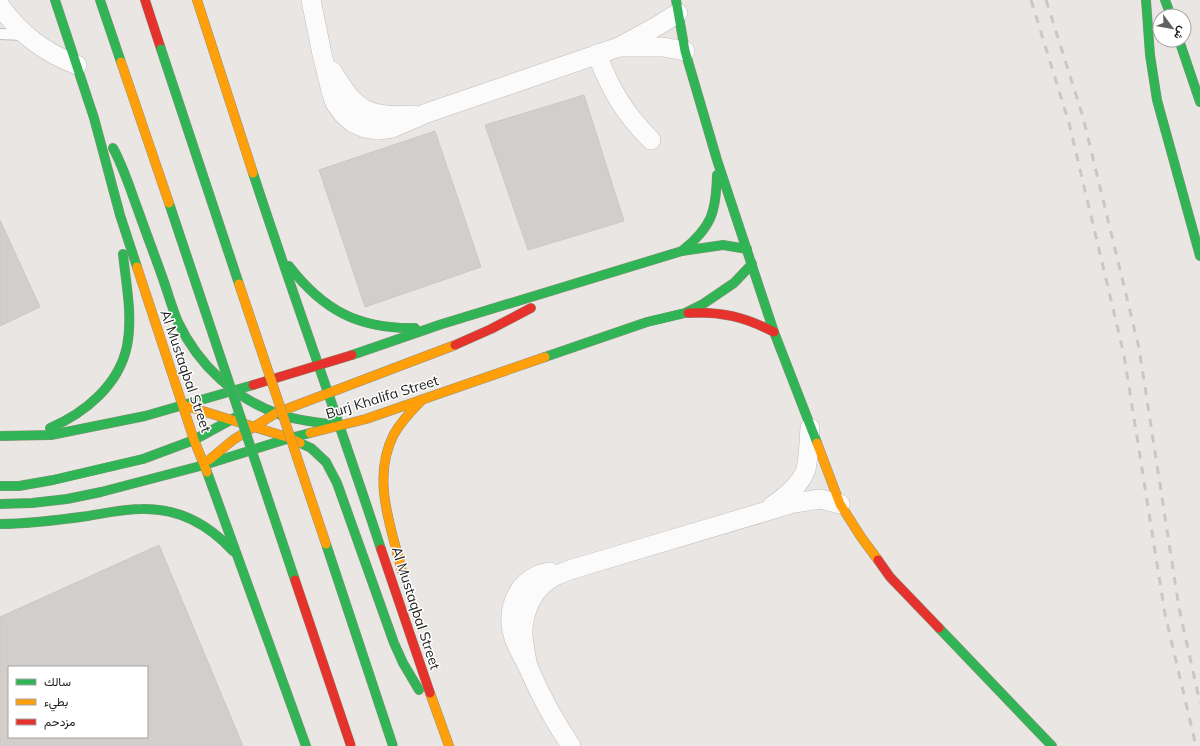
<svg xmlns="http://www.w3.org/2000/svg" width="1200" height="746" font-family="Mulish,Vazirmatn,sans-serif">
	<style>
		.building { fill: #d1cecc; stroke: #ccc8c5; fill-rule: evenodd }
		.lines { fill: none; stroke-linecap: round; stroke-linejoin: round }
		.lane-casing { stroke: #bfbdbc; stroke-width: 12 }
		.street-casing { stroke: #bfbdbc; stroke-width: 20 }
		.fast-casing { stroke: #92907d; stroke-width: 10 }
		.slow-casing { stroke: #92907d; stroke-width: 10 }
		.jam-casing { stroke: #92907d; stroke-width: 10 }
		.lane { stroke: #fcfbfb; stroke-width: 10 }
		.street { stroke: #fcfbfb; stroke-width: 19 }
		.fast { stroke: #30b455; stroke-width: 9 }
		.slow { stroke: #ff9f0a; stroke-width: 9 }
		.jam { stroke: #e5322d; stroke-width: 9 }
		.rail { stroke: #c9c8c8; stroke-width: 3; stroke-dasharray: 8 8; stroke-linecap: butt }
		.fast-bridge-casing { stroke: #92907d; stroke-width: 10; stroke-linecap: butt }
		.slow-bridge-casing { stroke: #92907d; stroke-width: 10; stroke-linecap: butt }
		.jam-bridge-casing { stroke: #92907d; stroke-width: 10; stroke-linecap: butt }
		.fast-bridge { stroke: #30b455; stroke-width: 9 }
		.slow-bridge { stroke: #ff9f0a; stroke-width: 9 }
		.jam-bridge { stroke: #e5322d; stroke-width: 9 }
		.labels { text-anchor: middle; stroke-width: 3; stroke-linejoin: round; paint-order: stroke }
		.street-label { font-size: 14px; fill: #1b1b1b; stroke: #fff }
	</style>
	<rect width="100%" height="100%" fill="#e9e6e3"/>
	<g class="building">
		<polygon points="584,95 624,221 528,250 485,125"/>
		<polygon points="435,131 481,267 365,307 319,170"/>
		<polygon points="0,220 40,307 0,326"/>
		<path d="M159 545 243 746H0V617ZM9 667H147V737H9Z"/>
	</g>
	<g class="lines">
		<defs>
			<polyline id="lane" points="0,34 24,35"/>
			<g id="street">
				<polyline points="311,0 322,54 331,91 335,103 343,114 353,123 365,128 378,130 392,128 427,113 619,47 659,25 678,13"/>
				<path d="M0 6C21 35 44 52 77 65"/>
				<polyline points="622,47 663,47 685,51"/>
				<path d="M597 54C610 89 624 113 651 140"/>
				<path d="M332 71C355 109 367 119 413 115"/>
				<path d="M772 506C785 497 801 485 806 469 809 456 809 441 810 428"/>
				<path d="M550 572C546 573 541 573 538 575 514 586 506 614 514 638 518 649 525 660 530 671 541 697 555 722 571 746"/>
				<path d="M528 667C526 657 524 646 523 636 522 612 533 587 555 576 562 573 569 570 576 568L794 503 820 499 840 504"/>
			</g>
			<g id="fast">
				<polyline points="55,0 94,118 120,215 137,267"/>
				<polyline points="100,0 121,62"/>
				<polyline points="676,0 685,51 717,160 774,332 817,443"/>
				<polyline points="1146,0 1150,55 1157,100 1200,256"/>
				<polyline points="1165,0 1171,16"/>
				<polyline points="1179,40 1200,102"/>
				<path d="M113 148C124 168 130 189 138 210 146 233 155 256 163 279 168 293 172 308 178 322 199 366 235 399 281 415 297 420 313 422 329 424"/>
				<path d="M253 173C294 299 340 423 381 549"/>
				<path d="M682 251C712 227 716 212 717 175"/>
				<path d="M289 266C323 310 358 329 415 328"/>
				<polyline points="352,355 442,324 682,251 723,245 747,249"/>
				<polyline points="545,357 647,322 685,313 703,304 734,283 752,264"/>
				<path d="M50 428C85 413 119 385 127 346 133 316 126 284 123 254"/>
				<polyline points="0,436 51,435 145,416 253,385"/>
				<polyline points="300,443 311,448 326,462 337,483 394,643 403,663 419,690"/>
				<polyline points="207,472 306,746"/>
				<polyline points="0,486 19,486 53,480 143,459 194,440 238,416"/>
				<polyline points="0,504 32,503 67,499 101,492 204,465 290,438 310,433"/>
				<path d="M0 524C29 524 59 520 88 516 106 513 124 509 142 509 178 508 209 525 233 551"/>
				<polyline points="939,628 1052,746"/>
			</g>
			<g id="slow">
				<polyline points="197,0 253,173"/>
				<polyline points="137,267 194,440 207,472"/>
				<polyline points="183,405 290,438 300,443"/>
				<polyline points="310,433 366,419 545,357"/>
				<polyline points="817,443 840,504 861,537 878,560"/>
				<polyline points="209,460 233,440 276,413 455,345"/>
				<path d="M402 571C391 527 371 478 394 434 401 422 411 411 421 401"/>
				<polyline points="430,693 449,746"/>
			</g>
			<g id="jam">
				<polyline points="145,0 161,49"/>
				<path d="M688 313C721 311 745 317 774 332"/>
				<polyline points="455,345 491,329 531,308"/>
				<polyline points="253,385 352,355"/>
				<polyline points="381,549 430,693"/>
				<polyline points="878,560 890,577 939,628"/>
			</g>
		</defs>
		<use href="#lane" class="lane-casing"/>
		<use href="#street" class="street-casing"/>
		<use href="#fast" class="fast-casing"/>
		<use href="#slow" class="slow-casing"/>
		<use href="#jam" class="jam-casing"/>
		<use href="#lane" class="lane"/>
		<use href="#street" class="street"/>
		<use href="#fast" class="fast"/>
		<use href="#slow" class="slow"/>
		<use href="#jam" class="jam"/>
		<g class="rail">
			<polyline points="1031,0 1069,123 1124,355 1165,614 1196,746"/>
			<polyline points="1046,0 1083,117 1139,348 1179,608 1200,703"/>
		</g>
		<defs>
			<g id="fast-bridge">
				<polyline points="161,49 239,284"/>
				<polyline points="169,203 295,580"/>
				<polyline points="326,544 393,746"/>
			</g>
			<g id="slow-bridge">
				<polyline points="121,62 169,203"/>
				<polyline points="239,284 326,544"/>
			</g>
			<polyline id="jam-bridge" points="295,580 351,746"/>
		</defs>
		<use href="#fast-bridge" class="fast-bridge-casing"/>
		<use href="#slow-bridge" class="slow-bridge-casing"/>
		<use href="#jam-bridge" class="jam-bridge-casing"/>
		<use href="#fast-bridge" class="fast-bridge"/>
		<use href="#slow-bridge" class="slow-bridge"/>
		<use href="#jam-bridge" class="jam-bridge"/>
	</g>
	<g class="labels">
		<g class="street-label">
			<text transform="translate(186 371) rotate(71)" y="5">Al Mustaqbal Street</text>
			<text transform="translate(382 397) rotate(-17)" y="5">Burj Khalifa Street</text>
			<text transform="translate(416 608) rotate(72)" y="5">Al Mustaqbal Street</text>
		</g>
	</g>
	<rect x="8" y="666" width="140" height="72" fill="#ffffff" stroke="#a4a4a4"/>
	<rect x="16" y="679" width="20" height="6" fill="#30b455" stroke="#a4a4a4"/>
	<text x="44" y="686" font-size="12" fill="#1b1b1b">سالك</text>
	<rect x="16" y="699" width="20" height="6" fill="#ff9f0a" stroke="#a4a4a4"/>
	<text x="44" y="706" font-size="12" fill="#1b1b1b">بطيء</text>
	<rect x="16" y="719" width="20" height="6" fill="#e5322d" stroke="#a4a4a4"/>
	<text x="44" y="726" font-size="12" fill="#1b1b1b">مزدحم</text>
	<g transform="translate(1172 28) rotate(122)"><circle r="19" fill="#ffffff" stroke="#a4a4a4"/>
	<path d="M0-3L7 15L0 10L-7 15Z" fill="#636261"/>
	<text y="-6" font-size="11" font-weight="bold" text-anchor="middle" fill="#1b1b1b">ش</text>
	</g>
</svg>
